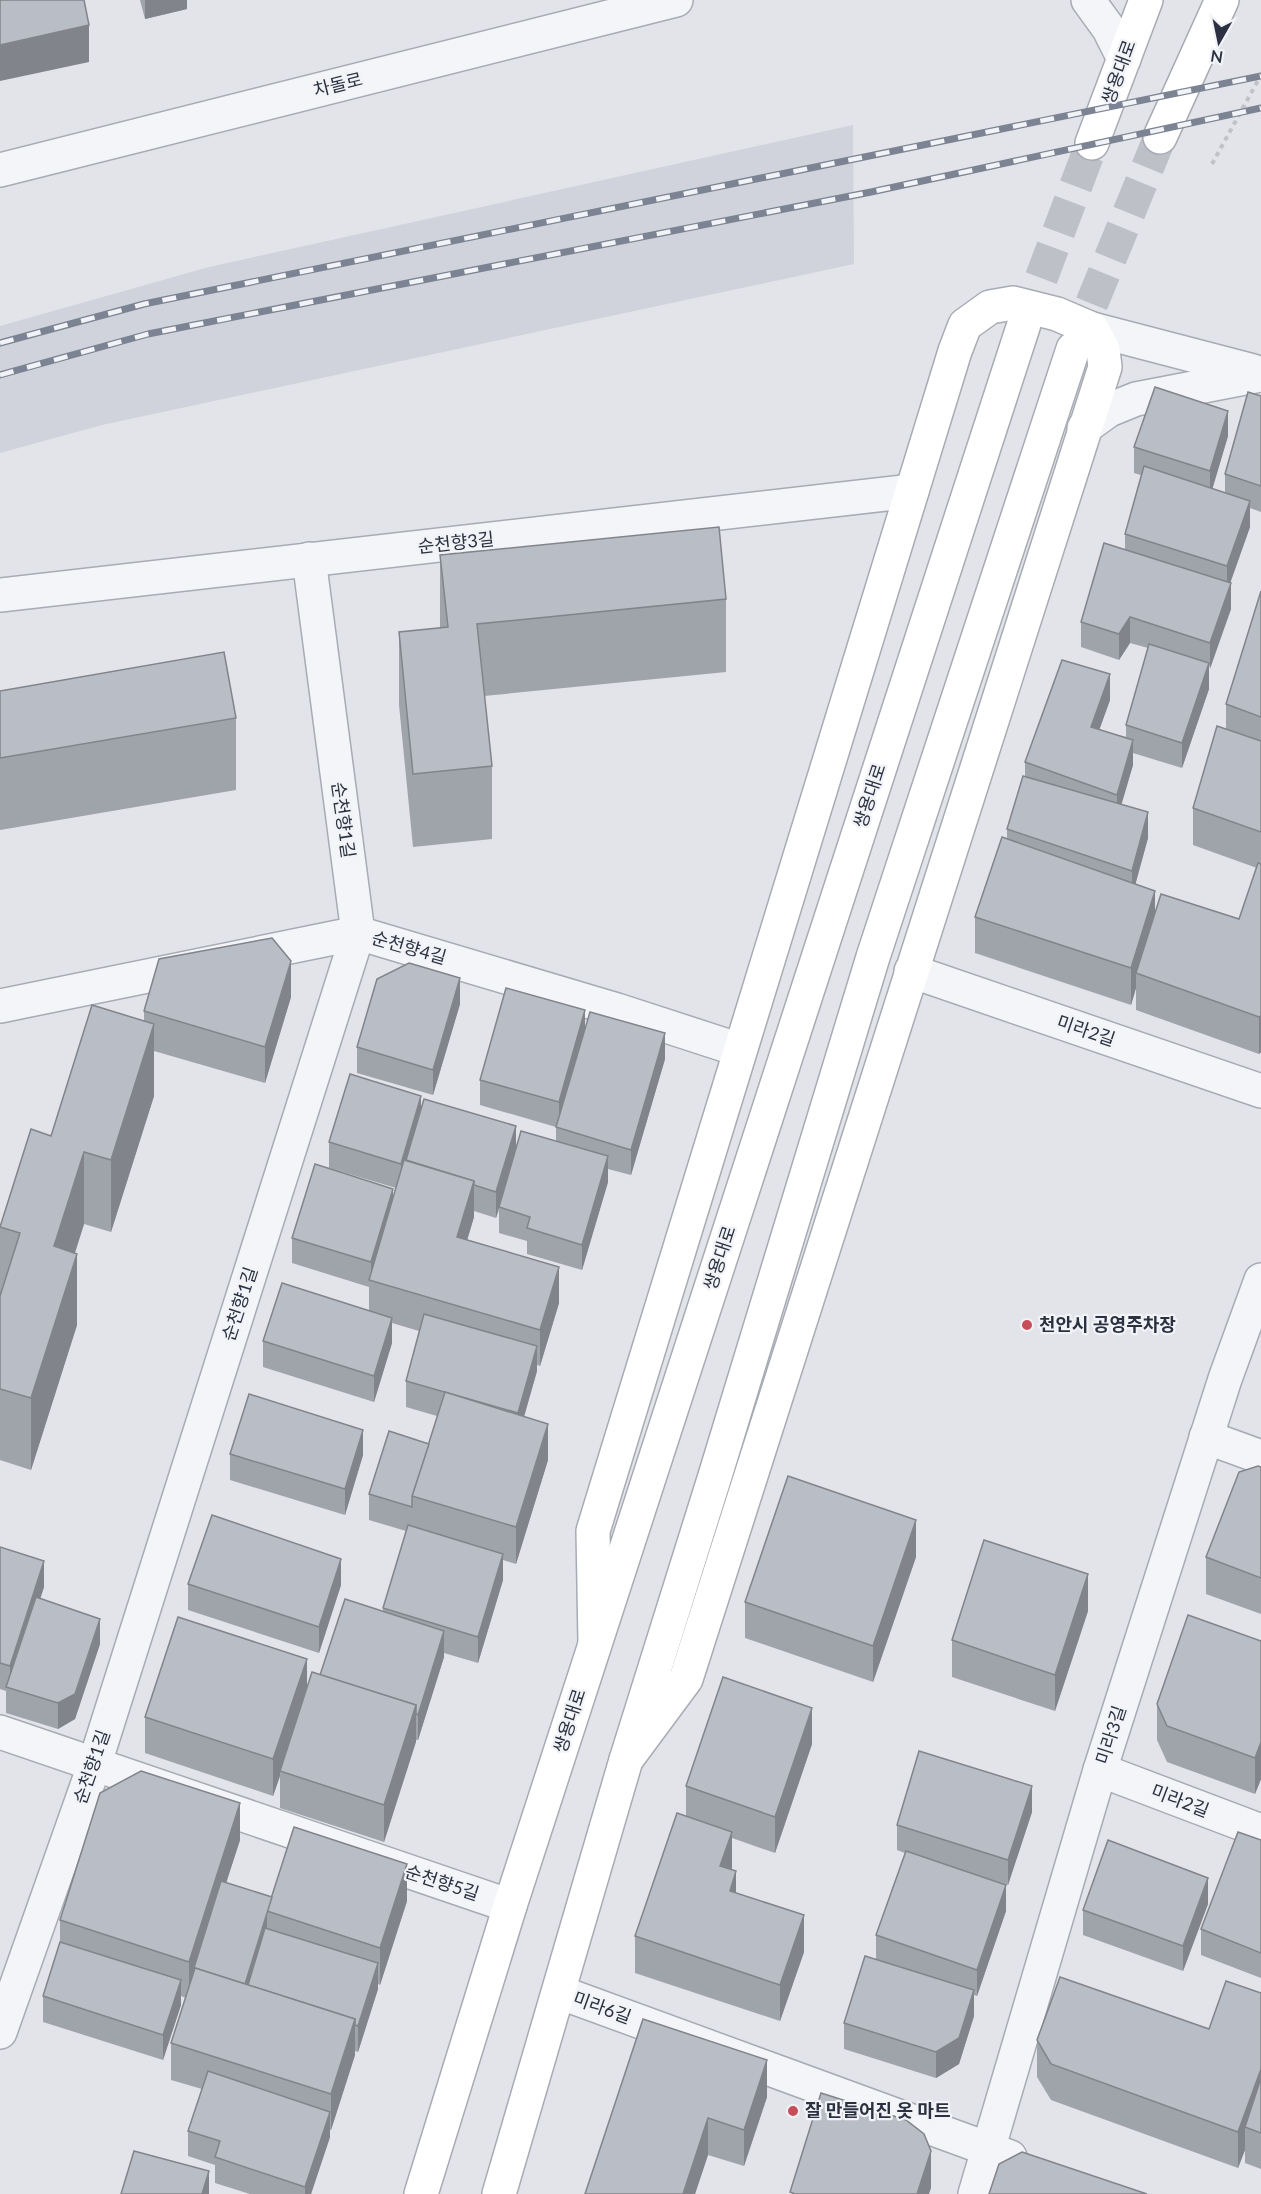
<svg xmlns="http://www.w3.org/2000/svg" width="1261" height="2194" font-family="Lato,'Noto Sans KR',sans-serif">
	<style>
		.built { fill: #d0d3db }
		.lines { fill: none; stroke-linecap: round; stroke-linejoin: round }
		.secondary-tunnel { stroke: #bdc0c7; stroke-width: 33; stroke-dasharray: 33 16; stroke-linecap: butt }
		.minor-casing { stroke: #a7abb3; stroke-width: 36 }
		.tertiary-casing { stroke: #a7abb3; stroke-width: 36 }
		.secondary-casing { stroke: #a7abb3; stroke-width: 36 }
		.path { stroke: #c0c2c8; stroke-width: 4; stroke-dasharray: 4.5 4.5; stroke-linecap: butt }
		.minor { stroke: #f4f5f8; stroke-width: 33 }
		.tertiary { stroke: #f4f5f8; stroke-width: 33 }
		.secondary { stroke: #fff; stroke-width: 33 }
		.rail-casing { stroke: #7c8392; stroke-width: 7 }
		.rail { stroke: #f1f3f7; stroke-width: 4.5; stroke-dasharray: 14; stroke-linecap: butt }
		.wall { fill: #9fa3aa }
		.shaded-wall { fill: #82848b }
		.building { fill: #b9bdc6; stroke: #82848b; stroke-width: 1.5 }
		.poi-dot { fill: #c74e59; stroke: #f1f3f7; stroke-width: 2 }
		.labels { text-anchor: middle; stroke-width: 4.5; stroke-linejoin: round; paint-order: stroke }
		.street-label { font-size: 18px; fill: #2b3140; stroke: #f1f3f7 }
		.poi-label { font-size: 18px; font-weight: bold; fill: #2b3140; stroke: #f1f3f7; text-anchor: start }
	</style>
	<rect width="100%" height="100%" fill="#e2e4e9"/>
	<polygon class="built" points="853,125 854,264 102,425 0,453 0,326 209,267"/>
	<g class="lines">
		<g class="secondary-tunnel">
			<polyline points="1024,324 1092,143"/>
			<polyline points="1073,349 1160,137"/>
		</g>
		<defs>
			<g id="minor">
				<polyline points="1092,329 1253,371"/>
				<polyline points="1084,428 1109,410 1136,399 1261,375"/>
				<polyline points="0,595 912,491"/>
				<polyline points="911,971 1261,1091"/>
				<polyline points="0,1006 358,933 617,1010 740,1050"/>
				<polyline points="1206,1437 1261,1457"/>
				<polyline points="0,1732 510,1906"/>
				<polyline points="1100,1770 1261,1831"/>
				<polyline points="559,1992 1010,2157"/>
				<polyline points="0,2032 94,1766 358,933 309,559"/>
				<polyline points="975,2194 1100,1770 1225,1379 1261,1280"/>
			</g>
			<g id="tertiary">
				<polyline points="1088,0 1109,29 1124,59"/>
				<polyline points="0,170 676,0"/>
			</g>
			<g id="secondary">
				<polyline points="1160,137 1222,0"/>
				<polyline points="1092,143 1146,0"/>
				<polyline points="595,1643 593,1531 955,351 965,325 990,307 1013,303 1057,314 1092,329 1103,350 1105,367 686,1679 626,1760"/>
				<polyline points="421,2194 510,1906 1024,324"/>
				<polyline points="499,2194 626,1760 715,1476 873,957 1073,349"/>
			</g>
		</defs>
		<use href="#minor" class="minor-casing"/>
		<use href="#tertiary" class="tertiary-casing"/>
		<use href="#secondary" class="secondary-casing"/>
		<polyline class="path" points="1212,164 1261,75"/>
		<use href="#minor" class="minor"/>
		<use href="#tertiary" class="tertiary"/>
		<use href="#secondary" class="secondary"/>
		<defs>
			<g id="rail">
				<polyline points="0,343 144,304 1261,76"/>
				<polyline points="0,375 148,334 871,192 1261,108"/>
			</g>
		</defs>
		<use href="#rail" class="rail-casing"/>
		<use href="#rail" class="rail"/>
	</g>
	<g class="wall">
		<polygon points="140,0 187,0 187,9 145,19"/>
		<polygon points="1261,396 1261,512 1250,508 1250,527 1230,583 1231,609 1209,668 1209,689 1182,768 1133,753 1133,765 1121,804 1148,838 1135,884 1155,913 1239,919 1257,868 1193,845 1193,808 1226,729 1226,704 1261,591 1261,1052 1259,1054 1136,1010 1136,988 1131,1005 975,953 975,917 1007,839 1007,829 1025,777 1025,762 1110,700 1099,730 1126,737 1126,725 1148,648 1130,643 1119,660 1081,647 1081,622 1125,550 1125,534 1141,475 1134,473 1134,447 1228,436 1212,489 1225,493 1225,474"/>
		<polygon points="440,555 726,599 726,672 484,696 492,766 492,839 413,847 399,705 399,632 440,628"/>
		<polygon points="0,691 236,718 236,790 0,830"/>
		<polygon points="291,997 265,1083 154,1051 154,1096 111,1232 84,1224 75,1253 77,1325 31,1470 0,1460 0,1227 51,1136 144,1021 144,1011"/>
		<polygon points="460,1004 433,1095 357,1073 357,1047"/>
		<polygon points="585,1026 665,1059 631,1175 608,1169 608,1182 582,1270 527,1254 527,1241 499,1233 499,1210 496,1218 474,1211 474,1217 467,1240 559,1303 540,1366 537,1365 537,1371 524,1416 548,1460 516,1564 503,1560 503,1580 478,1663 444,1653 444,1657 418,1740 416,1740 384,1842 280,1808 280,1776 273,1796 145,1753 145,1717 307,1688 383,1611 383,1608 406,1531 369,1520 369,1494 429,1444 437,1416 406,1407 406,1381 419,1331 392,1323 392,1343 374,1402 263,1367 263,1341 369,1311 369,1287 292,1263 292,1238 393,1197 396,1188 329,1168 329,1142 421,1109 516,1148 556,1141 556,1127 480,1105 480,1080"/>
		<polygon points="230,1454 363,1455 345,1515 230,1480"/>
		<polygon points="1261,1467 1261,1614 1206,1594 1206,1557"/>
		<polygon points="0,1547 44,1587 40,1599 100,1644 75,1719 58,1729 6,1713 6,1691 0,1689"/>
		<polygon points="916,1557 873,1682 745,1638 745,1602"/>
		<polygon points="188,1584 341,1585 319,1653 188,1610"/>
		<polygon points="1088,1611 1055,1711 952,1677 952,1640"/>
		<polygon points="1261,1641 1261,1779 1255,1794 1167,1762 1157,1740 1157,1704"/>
		<polygon points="812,1744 775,1853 732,1838 731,1869 736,1893 804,1952 780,2021 635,1973 635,1936 686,1816 686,1786"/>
		<polygon points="1032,1812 1008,1885 986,1878 1006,1911 977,1996 974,1995 974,2016 959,2064 936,2078 844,2049 844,2023 876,1959 876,1935 905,1853 897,1850 897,1825"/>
		<polygon points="240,1840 226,1883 272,1897 407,1901 380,1985 378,1984 378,1989 358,2052 355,2051 355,2055 331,2130 330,2130 330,2137 311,2194 250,2194 215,2183 215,2165 188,2156 188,2131 202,2089 171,2080 171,2043 186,1998 181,1996 181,2005 163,2060 43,2022 43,1996 60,1943 60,1920"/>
		<polygon points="1261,1840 1261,1978 1201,1955 1201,1929"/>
		<polygon points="1208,1904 1183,1971 1083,1935 1083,1910"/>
		<polygon points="1261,1993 1261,2169 1245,2163 1245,2150 1238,2168 1051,2100 1037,2077 1037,2040 1209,2029"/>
		<polygon points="767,2060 767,2097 744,2166 708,2155 695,2194 585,2194"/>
	</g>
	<g class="shaded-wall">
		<polygon points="145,0 187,0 187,9 145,19"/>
		<polygon points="89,25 89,62 0,81 0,45"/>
		<polygon points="1228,411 1228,436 1210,497 1210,471"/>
		<polygon points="1250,501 1250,527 1227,592 1227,566"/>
		<polygon points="1231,583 1231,609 1210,669 1210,643"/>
		<polygon points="1130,617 1130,643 1119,660 1119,634"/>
		<polygon points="1209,663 1209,689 1182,768 1182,743"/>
		<polygon points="1110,674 1110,700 1091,753 1091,727"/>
		<polygon points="1133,740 1133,765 1117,820 1117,795"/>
		<polygon points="1148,812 1148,838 1132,897 1132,871"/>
		<polygon points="1155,891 1155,927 1136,973 1136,988 1131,1005 1131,968"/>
		<polygon points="291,961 291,997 265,1083 265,1047"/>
		<polygon points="460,978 460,1004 433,1095 433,1070"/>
		<polygon points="585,1010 585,1036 559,1127 559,1102"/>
		<polygon points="1261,1016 1261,1052 1259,1054 1259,1017"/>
		<polygon points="154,1024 154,1096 111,1232 111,1160"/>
		<polygon points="665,1033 665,1059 631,1175 631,1150"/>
		<polygon points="421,1096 421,1122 401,1189 401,1164"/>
		<polygon points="516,1126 516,1152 499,1207 496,1218 496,1192"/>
		<polygon points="84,1152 84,1224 54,1318 54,1246"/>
		<polygon points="608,1156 608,1182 582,1270 582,1245"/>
		<polygon points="474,1181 474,1217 457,1274 457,1237"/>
		<polygon points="393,1189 393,1215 371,1280 371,1262"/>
		<polygon points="77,1254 77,1325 31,1470 31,1398"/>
		<polygon points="559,1267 559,1303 540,1366 540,1330"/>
		<polygon points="392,1318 392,1343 374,1402 374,1376"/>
		<polygon points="537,1346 537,1371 518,1438 518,1413"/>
		<polygon points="548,1424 548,1460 516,1564 516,1527"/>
		<polygon points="363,1430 363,1455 345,1515 345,1489"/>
		<polygon points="916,1520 916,1557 873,1682 873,1646"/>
		<polygon points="503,1554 503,1580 478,1663 478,1637"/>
		<polygon points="341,1559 341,1585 319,1653 319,1627"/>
		<polygon points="44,1561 44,1587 11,1689 10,1688 10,1666"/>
		<polygon points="1088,1574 1088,1611 1055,1711 1055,1675"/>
		<polygon points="100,1619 100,1644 75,1719 58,1729 58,1703"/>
		<polygon points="444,1631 444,1657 418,1740 418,1715"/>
		<polygon points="307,1659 307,1696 280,1771 280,1776 273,1796 273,1759"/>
		<polygon points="416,1705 416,1742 384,1842 384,1805"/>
		<polygon points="812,1708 812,1744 775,1853 775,1817"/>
		<polygon points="1261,1742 1261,1779 1255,1794 1255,1758"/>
		<polygon points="1032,1786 1032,1812 1008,1885 1008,1860"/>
		<polygon points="240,1803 240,1840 196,1976 192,1974 192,1989 189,1999 189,1962"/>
		<polygon points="732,1832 732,1868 720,1902 720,1866"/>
		<polygon points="407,1864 407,1901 380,1985 380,1948"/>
		<polygon points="736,1871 736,1907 730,1891"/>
		<polygon points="1208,1878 1208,1904 1183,1971 1183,1946"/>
		<polygon points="1006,1885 1006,1911 977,1996 977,1970"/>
		<polygon points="267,1914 267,1939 250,1992 243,1990"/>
		<polygon points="804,1915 804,1952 780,2021 780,1985"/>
		<polygon points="378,1963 378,1989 358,2052 358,2026"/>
		<polygon points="181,1980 181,2005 163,2060 163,2035"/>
		<polygon points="974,1990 974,2016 959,2064 936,2078 936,2052"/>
		<polygon points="355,2019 355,2055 331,2130 331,2094"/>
		<polygon points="767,2060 767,2097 744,2166 744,2130"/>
		<polygon points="1261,2069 1261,2106 1245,2127 1245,2150 1238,2168 1238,2132"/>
		<polygon points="330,2112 330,2137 311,2194 305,2194 305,2187"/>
		<polygon points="708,2118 708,2155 695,2194 683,2194"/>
		<polygon points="931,2151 931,2188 929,2194 917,2194"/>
		<polygon points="209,2171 209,2194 202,2194"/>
	</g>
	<g class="building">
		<polygon points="0,0 84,0 89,25 0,45"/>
		<polygon points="1155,387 1228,411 1210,471 1134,447"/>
		<polygon points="1248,392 1261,396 1261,486 1225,474"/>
		<polygon points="1144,466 1250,501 1227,566 1125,534"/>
		<polygon points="719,527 726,599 477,624 492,766 413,774 399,632 448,627 440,555"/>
		<polygon points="1104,543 1231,583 1210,643 1130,617 1119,634 1081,622"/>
		<polygon points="1261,591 1261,717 1226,704"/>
		<polygon points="1149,644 1209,663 1182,743 1126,725"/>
		<polygon points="224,652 236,718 0,758 0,691"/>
		<polygon points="1062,660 1110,674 1091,727 1133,740 1117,795 1025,762"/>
		<polygon points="1217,726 1261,741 1261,832 1193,808"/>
		<polygon points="1023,776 1148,812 1132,871 1007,829"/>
		<polygon points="1002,837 1155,891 1131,968 975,917"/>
		<polygon points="1258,863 1261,864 1261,1016 1259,1017 1136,973 1161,894 1239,919"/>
		<polygon points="272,938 291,961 265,1047 144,1011 159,959"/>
		<polygon points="409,963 460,978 433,1070 357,1047 377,979"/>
		<polygon points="506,988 585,1010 559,1102 480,1080"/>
		<polygon points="92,1005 154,1024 111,1160 84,1152 54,1246 77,1254 31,1398 0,1389 0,1296 20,1233 0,1227 31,1129 51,1136"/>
		<polygon points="590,1012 665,1033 631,1150 556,1127"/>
		<polygon points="350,1074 421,1096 401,1164 329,1142"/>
		<polygon points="424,1099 516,1126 496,1192 474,1185 474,1181 406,1160"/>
		<polygon points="521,1131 608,1156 582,1245 527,1228 530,1217 499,1207"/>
		<polygon points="404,1160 474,1181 457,1237 559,1267 540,1330 369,1280"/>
		<polygon points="315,1164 393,1189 371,1262 292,1238"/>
		<polygon points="282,1283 392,1318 374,1376 263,1341"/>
		<polygon points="424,1314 537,1346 518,1413 406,1381"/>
		<polygon points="445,1392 548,1424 516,1527 412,1496"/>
		<polygon points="249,1394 363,1430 345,1489 230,1454"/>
		<polygon points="389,1431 429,1444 412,1496 412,1507 369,1494"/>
		<polygon points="1258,1466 1261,1467 1261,1578 1206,1557 1239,1472"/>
		<polygon points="788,1476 916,1520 873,1646 745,1602"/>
		<polygon points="212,1515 341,1559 319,1627 188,1584"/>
		<polygon points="408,1525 503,1554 478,1637 383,1608"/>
		<polygon points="984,1540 1088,1574 1055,1675 952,1640"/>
		<polygon points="0,1547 44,1561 10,1666 0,1663"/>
		<polygon points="36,1597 100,1619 75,1694 58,1703 6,1687"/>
		<polygon points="345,1599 444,1631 418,1715 416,1714 416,1705 320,1675"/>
		<polygon points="1188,1615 1261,1641 1261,1742 1255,1758 1167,1726 1157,1704"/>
		<polygon points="178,1617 307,1659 273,1759 145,1717"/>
		<polygon points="312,1672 416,1705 384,1805 280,1771"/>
		<polygon points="723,1677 812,1708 775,1817 686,1786"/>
		<polygon points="919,1751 1032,1786 1008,1860 897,1825"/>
		<polygon points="141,1771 240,1803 189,1962 60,1920 100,1793"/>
		<polygon points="677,1813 732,1832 720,1866 736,1871 730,1891 804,1915 780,1985 635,1936"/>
		<polygon points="294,1827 407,1864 380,1948 267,1911"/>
		<polygon points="1238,1832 1261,1840 1261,1953 1201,1929"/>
		<polygon points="1108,1840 1208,1878 1183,1946 1083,1910"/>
		<polygon points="906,1851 1006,1885 977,1970 876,1935"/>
		<polygon points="221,1881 272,1897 245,1984 195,1968 193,1975 192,1974"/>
		<polygon points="265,1928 378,1963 358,2026 355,2025 355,2019 248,1985"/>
		<polygon points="60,1942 181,1980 163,2035 43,1996"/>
		<polygon points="865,1956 974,1990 959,2038 936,2052 844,2023"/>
		<polygon points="195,1968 355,2019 331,2094 171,2043"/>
		<polygon points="1060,1977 1209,2029 1226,1981 1261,1993 1261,2069 1238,2132 1051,2064 1037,2040"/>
		<polygon points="643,2019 767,2060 744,2130 708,2118 683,2194 585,2194"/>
		<polygon points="208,2071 330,2112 305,2187 215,2157 220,2141 188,2131"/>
		<polygon points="1261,2078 1261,2133 1245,2127"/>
		<polygon points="821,2093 906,2120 924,2134 931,2151 917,2194 795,2194 790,2192"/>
		<polygon points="134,2151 209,2171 202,2194 121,2194"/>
		<polygon points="1022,2152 1147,2194 989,2194 999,2164"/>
	</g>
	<g class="poi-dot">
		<circle cx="1027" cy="1325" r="6"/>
		<circle cx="793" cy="2111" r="6"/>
	</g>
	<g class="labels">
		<g class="street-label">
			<text transform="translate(1119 72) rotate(-70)" y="6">쌍용대로</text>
			<text transform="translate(338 85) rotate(-14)" y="6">차돌로</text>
			<text transform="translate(456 543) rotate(-6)" y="6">순천향3길</text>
			<text transform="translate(870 796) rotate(-72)" y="6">쌍용대로</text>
			<text transform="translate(343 820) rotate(82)" y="6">순천향1길</text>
			<text transform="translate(409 948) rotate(16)" y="6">순천향4길</text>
			<text transform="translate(1086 1031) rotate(19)" y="6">미라2길</text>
			<text transform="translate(720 1258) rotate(-72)" y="6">쌍용대로</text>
			<text transform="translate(240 1304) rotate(-72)" y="6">순천향1길</text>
			<text transform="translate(570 1721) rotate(-72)" y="6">쌍용대로</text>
			<text transform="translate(1111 1735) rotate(-72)" y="6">미라3길</text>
			<text transform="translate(92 1767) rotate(-71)" y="6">순천향1길</text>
			<text transform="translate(1180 1801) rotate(21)" y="6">미라2길</text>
			<text transform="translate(442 1883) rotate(18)" y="6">순천향5길</text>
			<text transform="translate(602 2008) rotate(20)" y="6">미라6길</text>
		</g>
		<g class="poi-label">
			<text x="1039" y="1331">천안시 공영주차장</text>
			<text x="805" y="2117">잘 만들어진 옷 마트</text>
		</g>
	</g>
	<g transform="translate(1219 42) rotate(189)" stroke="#f1f3f7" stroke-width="4.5" paint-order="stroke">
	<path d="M0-4.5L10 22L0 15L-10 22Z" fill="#2b3140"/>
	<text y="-9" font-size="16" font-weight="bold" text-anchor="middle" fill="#2b3140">N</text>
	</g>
</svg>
